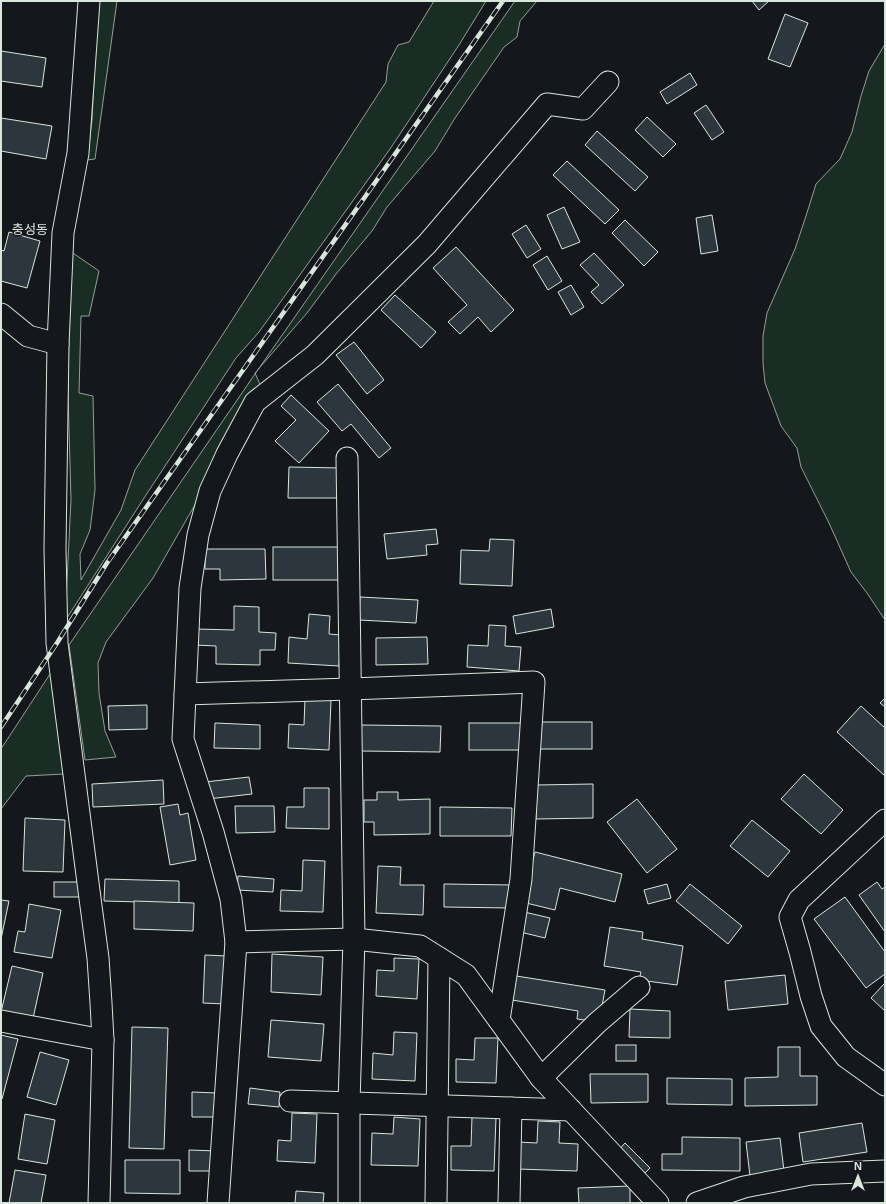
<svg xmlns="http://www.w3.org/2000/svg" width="886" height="1204" font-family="Arial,'Noto Sans KR',sans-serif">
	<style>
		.green { fill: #1a2d24; stroke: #939e99 }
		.building { fill: #2c363c; stroke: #d8e6dc }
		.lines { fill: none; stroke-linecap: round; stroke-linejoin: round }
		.minor-casing { stroke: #d8e6dc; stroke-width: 23 }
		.minor { stroke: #14181c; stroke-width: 21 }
		.rail-casing { stroke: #d8e6dc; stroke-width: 4.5 }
		.rail { stroke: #14181c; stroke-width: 3; stroke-dasharray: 9; stroke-linecap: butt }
		.labels { text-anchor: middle; stroke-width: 3; stroke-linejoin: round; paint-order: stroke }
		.quarter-label { font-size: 13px; fill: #d8e6dc; stroke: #14181c }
	</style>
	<rect width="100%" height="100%" fill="#14181c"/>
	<g class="green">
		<polygon points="98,1 117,1 95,159 87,160 92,120"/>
		<polygon points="434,1 486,1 459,45 390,149 259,332 236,358 144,498 65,621 71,500 68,393 70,251 99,271 89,316 81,316 79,393 93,396 95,490 90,530 80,554 81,580 121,510 135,470 386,82 388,64 398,45 409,42"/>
		<polygon points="515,1 537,1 520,21 517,37 504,47 455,118 435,151 387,207 372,231 336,274 307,313 255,373 263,391 204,489 153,578 106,642 98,663 99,693 105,731 116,757 85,760 69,645 255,374"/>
		<polygon points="885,44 885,620 867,593 851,572 829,523 801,467 797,448 781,426 765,383 763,363 763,336 767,313 795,249 806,216 816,184 840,159 852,132 861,96 869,71"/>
		<polygon points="52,671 64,774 26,776 1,809 1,749"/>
	</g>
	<g class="building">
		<polygon points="752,1 769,1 759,10"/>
		<polygon points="785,14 808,23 790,67 768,59"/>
		<polygon points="1,51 46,58 42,87 1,81"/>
		<polygon points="690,73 697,85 667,104 660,92"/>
		<polygon points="706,105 724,132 712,140 694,113"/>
		<polygon points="647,117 676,144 663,157 635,130"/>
		<polygon points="1,118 52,126 46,159 1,151"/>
		<polygon points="597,131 648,177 635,191 585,145"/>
		<polygon points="567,161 619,210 605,224 553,175"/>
		<polygon points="564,207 580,242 562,249 547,215"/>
		<polygon points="712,215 718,251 701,254 696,218"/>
		<polygon points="625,220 658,252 644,266 612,233"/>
		<polygon points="526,225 541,249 527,258 512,234"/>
		<polygon points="9,232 40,241 27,288 1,281 1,250 4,251"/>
		<polygon points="456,247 514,310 491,332 478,317 460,334 448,322 467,305 433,268"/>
		<polygon points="594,253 624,285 602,304 591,292 599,285 580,265"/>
		<polygon points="547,256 562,281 548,290 533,265"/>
		<polygon points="571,285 584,307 571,315 558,292"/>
		<polygon points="395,295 436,332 421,348 381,310"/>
		<polygon points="354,342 384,380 367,394 336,355"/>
		<polygon points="338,384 391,448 379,458 351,424 342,431 317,402"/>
		<polygon points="291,395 329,431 299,463 275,441 296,420 281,406"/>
		<polygon points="289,467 342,468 341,498 288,498"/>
		<polygon points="436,529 438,544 426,545 427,555 387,559 384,534"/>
		<polygon points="490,539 514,540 512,586 460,584 461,550 489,551"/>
		<rect x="273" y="547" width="67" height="33"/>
		<polygon points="205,549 265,549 266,579 220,580 220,569 205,569"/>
		<polygon points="360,597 418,600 416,623 359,620"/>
		<polygon points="234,606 259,607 259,632 276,633 275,650 260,650 260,665 216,664 216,646 195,645 196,629 234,630"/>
		<polygon points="551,609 554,627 516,634 513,616"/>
		<polygon points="309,614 330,616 329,634 341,635 339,666 288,663 289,637 307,639"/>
		<polygon points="489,625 506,626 505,646 521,647 519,671 467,667 468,645 488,646"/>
		<polygon points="427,637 428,664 376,665 376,638"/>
		<polygon points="885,698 885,707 880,703"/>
		<polygon points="305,699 331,700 329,750 288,748 289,724 304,725"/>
		<polygon points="147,705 147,729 109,730 108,706"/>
		<polygon points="861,706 885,728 885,776 837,732"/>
		<rect x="534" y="722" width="58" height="27"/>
		<polygon points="215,723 260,725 260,749 214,748"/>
		<rect x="469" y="723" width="59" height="27"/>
		<polygon points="361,725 441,726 440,752 360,751"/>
		<polygon points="804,774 843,810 821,834 781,799"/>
		<polygon points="249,777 252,794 208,799 205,782"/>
		<polygon points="163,780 164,804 93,807 92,784"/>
		<polygon points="593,784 593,818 536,819 536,785"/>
		<polygon points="304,788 329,788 329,829 286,828 287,807 304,807"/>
		<polygon points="377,792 398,792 398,800 430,799 430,834 374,835 374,822 364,822 364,800 377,800"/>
		<polygon points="637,799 677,849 647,873 607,822"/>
		<polygon points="178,804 180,815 188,813 196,860 170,865 160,807"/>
		<polygon points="235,806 274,806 275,832 236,833"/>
		<polygon points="440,807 512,808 511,836 440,836"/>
		<polygon points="25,818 65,820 63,872 23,871"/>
		<polygon points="752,820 790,851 768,877 730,846"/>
		<polygon points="535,852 622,874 615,902 560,888 555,910 522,902"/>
		<polygon points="303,860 325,861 323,912 280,911 281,890 302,891"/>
		<polygon points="378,866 401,867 400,885 424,885 423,915 376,913"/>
		<polygon points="238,876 274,879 273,892 237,890"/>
		<polygon points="105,879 179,881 179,903 104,901"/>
		<rect x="54" y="882" width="26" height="15"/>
		<polygon points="877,882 882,889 885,887 885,932 859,895"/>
		<polygon points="444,884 512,885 511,908 444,907"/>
		<polygon points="667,884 671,898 648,904 644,890"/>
		<polygon points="690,884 742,926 728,944 676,901"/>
		<polygon points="845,897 885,952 885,974 866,988 814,919"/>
		<polygon points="1,900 9,901 1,939"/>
		<polygon points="134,901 194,903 193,931 134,929"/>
		<polygon points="29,904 61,910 52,958 14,952 18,931 25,932"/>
		<polygon points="520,911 550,918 545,938 516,931"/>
		<polygon points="610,927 643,932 642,939 683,946 677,985 639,980 641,972 604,966"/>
		<polygon points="272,954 323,957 321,995 271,992"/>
		<polygon points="205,955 227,956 225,1004 203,1003"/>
		<polygon points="394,958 419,959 417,999 376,996 377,970 394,971"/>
		<polygon points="12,966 43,973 32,1023 1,1012"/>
		<polygon points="510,975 605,990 599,1022 577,1019 578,1011 506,999"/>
		<polygon points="785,975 788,1004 728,1010 725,981"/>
		<polygon points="885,983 885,1011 871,998"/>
		<polygon points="630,1009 670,1011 670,1038 629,1037"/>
		<polygon points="271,1020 324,1024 321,1061 268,1057"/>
		<polygon points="132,1027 168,1028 164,1149 129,1148"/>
		<polygon points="394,1032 417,1033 415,1081 372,1079 373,1053 393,1055"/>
		<polygon points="1,1035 18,1039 2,1099 1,1099"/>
		<polygon points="475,1038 498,1038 496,1083 456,1082 456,1059 474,1060"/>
		<rect x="616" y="1045" width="20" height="16"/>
		<polygon points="778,1047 800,1047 800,1076 817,1076 817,1105 745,1106 745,1078 778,1077"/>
		<polygon points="40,1052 69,1060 56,1105 27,1097"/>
		<polygon points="590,1074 648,1074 648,1102 591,1103"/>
		<polygon points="667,1078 732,1079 732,1105 667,1104"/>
		<polygon points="250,1088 280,1092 279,1107 248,1104"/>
		<polygon points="192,1092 218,1093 218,1117 192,1117"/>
		<polygon points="292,1113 317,1114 315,1163 277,1161 278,1140 291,1141"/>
		<polygon points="25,1114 55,1120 47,1164 18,1159"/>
		<polygon points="394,1117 420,1119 418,1166 371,1165 372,1133 393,1134"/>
		<polygon points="472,1117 496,1117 494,1171 451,1170 451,1146 471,1146"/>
		<polygon points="538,1121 560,1122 559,1143 578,1144 577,1171 517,1169 518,1142 537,1143"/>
		<polygon points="862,1123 867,1152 803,1162 799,1133"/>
		<polygon points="682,1137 740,1138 740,1171 662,1170 662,1154 682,1154"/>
		<polygon points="780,1138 784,1171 750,1176 746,1142"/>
		<polygon points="625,1143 650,1168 641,1177 616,1153"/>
		<polygon points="189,1150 218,1151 217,1171 189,1171"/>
		<polygon points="125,1160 180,1160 180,1194 125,1193"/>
		<polygon points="15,1170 46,1175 41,1203 9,1203"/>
		<polygon points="630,1186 630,1203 579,1203 578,1188"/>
		<polygon points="296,1191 324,1193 323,1203 295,1203"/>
	</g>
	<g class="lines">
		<defs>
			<g id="minor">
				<polyline points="89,1 78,153 63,233 58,344 55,549 57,643 91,906 98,958 101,1003 103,1040 99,1203"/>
				<polyline points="1,314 28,336 58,344"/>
				<polyline points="347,458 354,939 349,1103 349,1203"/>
				<polyline points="185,694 350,689 534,682 521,879 499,1020"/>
				<polyline points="885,820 799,900 790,917 800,952 811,996 821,1026 846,1057 885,1085"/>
				<polyline points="236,942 354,939 420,946 466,975 541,1078 658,1203"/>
				<polyline points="1,1021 103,1040"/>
				<polyline points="541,1078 597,1023 639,987"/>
				<polyline points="290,1101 571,1110"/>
				<polyline points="218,1203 236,942 231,899 213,832 183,739 190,588 198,535 210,491 227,454 255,402 315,355 427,244 547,104 583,109 608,82"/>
				<polyline points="436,1203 439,958"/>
				<polyline points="509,1203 511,1108"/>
				<polyline points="697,1203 744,1187 811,1174 885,1171"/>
			</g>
		</defs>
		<use href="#minor" class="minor-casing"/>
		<use href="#minor" class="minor"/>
		<defs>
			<polyline id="rail" points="1,727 57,643 107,563 503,1"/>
		</defs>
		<use href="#rail" class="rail-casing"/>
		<use href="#rail" class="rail"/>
	</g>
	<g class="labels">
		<g class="quarter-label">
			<text x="30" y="234">충성동</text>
		</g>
	</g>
	<rect width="886" height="1204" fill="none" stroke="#d8e6dc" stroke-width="4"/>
	<g transform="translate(858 1176)" stroke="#14181c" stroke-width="3" paint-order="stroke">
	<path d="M0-3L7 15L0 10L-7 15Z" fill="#d8e6dc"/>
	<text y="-6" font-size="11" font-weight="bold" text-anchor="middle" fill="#d8e6dc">N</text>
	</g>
</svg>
